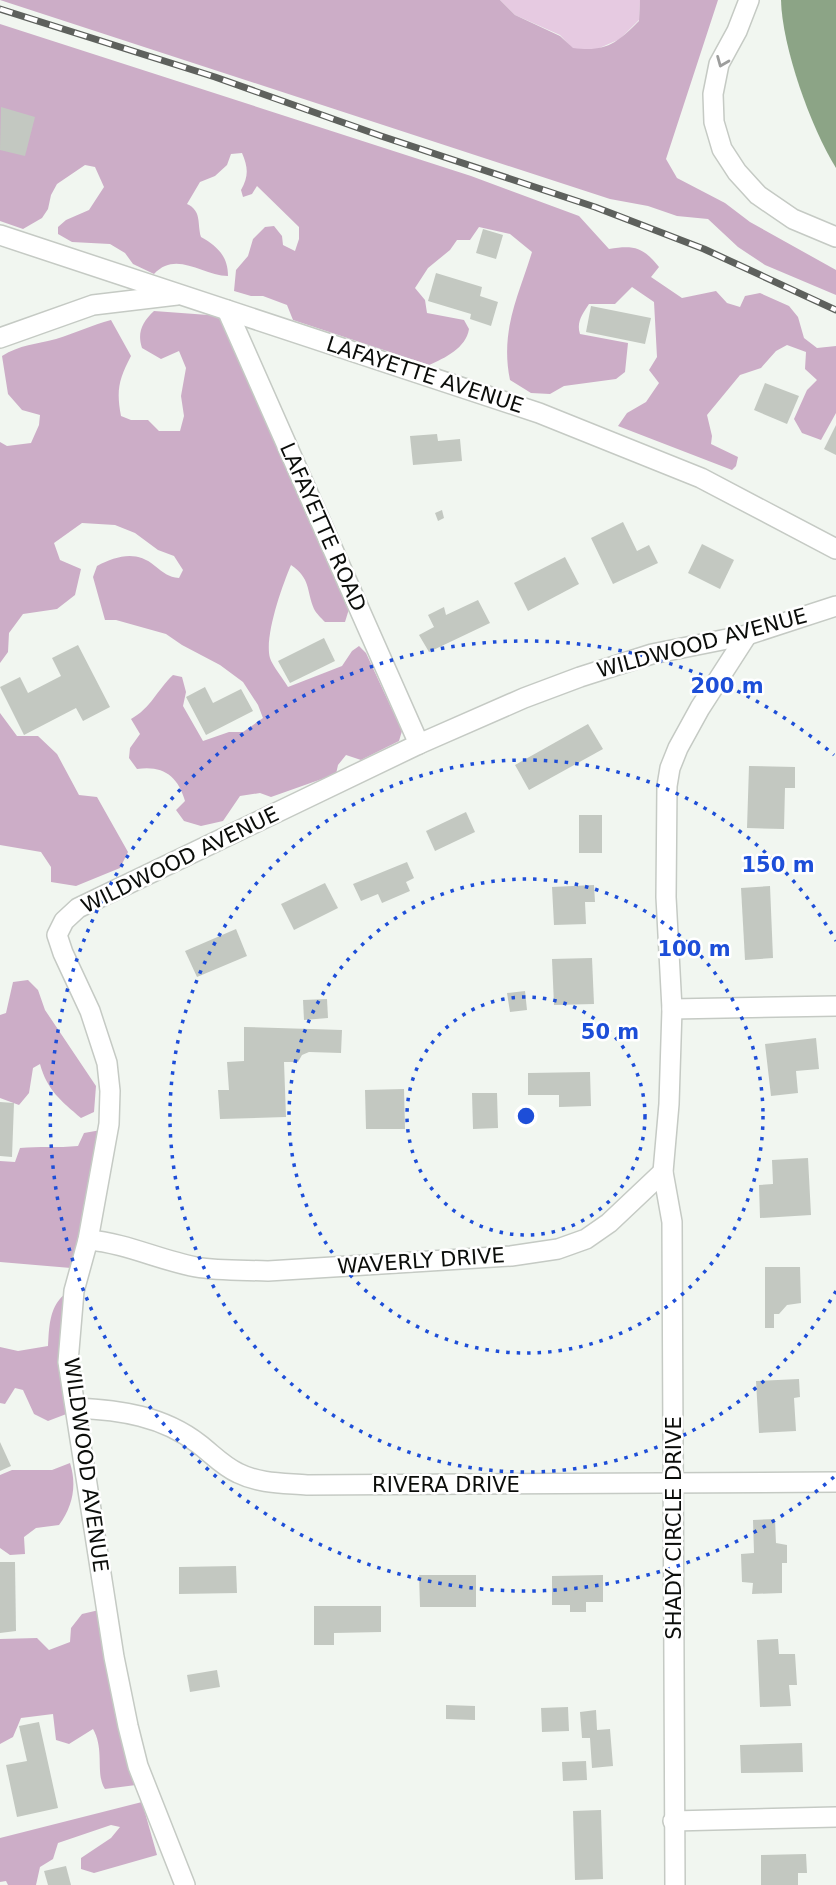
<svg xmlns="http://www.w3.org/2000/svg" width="836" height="1885" font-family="'DejaVu Sans',sans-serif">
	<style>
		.green { fill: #e6cae1 }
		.forest { fill: #ccadc7 }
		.water { fill: #8ca486 }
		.building { fill: #c3c8c1 }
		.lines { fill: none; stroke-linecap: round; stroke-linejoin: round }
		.minor-casing { stroke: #c5cac4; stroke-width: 22 }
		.minor { stroke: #fff; stroke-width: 19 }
		.rail-casing { stroke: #5e615d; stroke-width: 7 }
		.rail { stroke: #fff; stroke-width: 4.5; stroke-dasharray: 13; stroke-linecap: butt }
		.oneway { stroke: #9d9e9d }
		.ring { fill: none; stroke: #1d4ed8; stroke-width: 3.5; stroke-dasharray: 3.5 7 }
		.labels { text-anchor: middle; stroke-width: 5; stroke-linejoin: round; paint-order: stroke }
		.street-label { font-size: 21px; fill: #0b0d0a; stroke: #fff }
		.centre { fill: #1d4ed8; stroke: #fff; stroke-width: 3.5 }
		.ring-label { font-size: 21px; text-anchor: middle; font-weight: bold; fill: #1d4ed8; stroke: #fff; stroke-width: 5; stroke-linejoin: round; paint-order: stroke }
	</style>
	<rect width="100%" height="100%" fill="#f1f6f0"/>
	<polygon class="green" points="500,0 640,0 640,1 639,20 620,39 595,50 573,49 560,35 515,15"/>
	<g class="forest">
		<path d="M0 0H500L515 15 560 36 573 48C606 52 616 44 639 21L640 0H718L666 159 677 178 725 203 750 222 836 270V295L765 265 738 247 708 219 677 216 648 206 610 199Z"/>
		<path d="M0 24 471 176 579 216 609 249C634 245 643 247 659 267L651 277 682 298 716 291 727 303 740 307 745 296 760 293 789 306 798 317 804 338 817 348 836 346V413L821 440 802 433 794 419 807 390 817 380 805 369 806 352 787 345 776 351 761 368 740 375 707 415 712 436 711 444 738 457 736 466 732 470 618 426 627 413 646 402 659 383 649 370 657 357 654 302 632 287 615 304H589C583 313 576 322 580 334L628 343 625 372 616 379 564 386 550 394 531 393 510 380C500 331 518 297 532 252L510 234 479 227 470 240H457L450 250 428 268 415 288 425 300 427 313 464 320 469 329C466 348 445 358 429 365L293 320 287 305 263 296H251L234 291 236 270 248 256 253 239 265 227 274 226 282 236 283 245 295 251 299 239V227L257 186 252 194 243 197 241 190C249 176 248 167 242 153L231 154 227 165 215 176 200 182 187 204C202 211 197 223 201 237 217 246 228 256 228 276 202 276 177 250 154 274L133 264 125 253 110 244 72 242 58 234V227L66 220 89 210 104 187 95 167 85 165 57 184 51 195 48 209 42 218 23 229 0 221Z"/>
		<path d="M154 311 222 316 349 609 345 622H325C321 618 316 613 314 609 306 589 311 579 291 565 282 586 264 637 270 658 272 665 284 680 288 687L342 666 352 651 359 646 366 653 402 731 399 741 361 760 346 755 338 765 336 774 271 797 260 793 240 796 223 821 201 826 184 821 176 810 185 801C178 776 163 765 137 769L129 758 130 748 140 734 131 719C151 708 157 690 173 675L182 677 186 692 183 706 203 741 229 732H243L263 718 258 705 243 682 220 665 182 645 166 634 116 620H105L93 577 97 566C117 556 136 550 155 566 164 573 168 577 179 578L183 570 174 556 158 550 135 533 115 525 82 523 54 543 60 560 81 569 75 595 57 609 23 614 9 633 8 652 0 663V442L7 446 31 443 39 425 40 415 22 410 8 394 2 356C19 345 37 344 56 339 75 333 92 325 111 320L131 356C119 379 116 390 121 416L131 420H148L159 431H180L184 416 181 396 186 368 179 351 161 359 142 348C137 333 142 322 154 311Z"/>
		<polygon points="0,713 17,736 38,736 57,754 79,795 97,797 128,852 120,868 76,886 51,882 51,867 41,852 0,845"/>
		<path d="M28 980 38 990 45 1010 96 1086 94 1112 81 1118C61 1101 47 1090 40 1064L33 1068 29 1093 19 1105 0 1098V1015L6 1013 13 982Z"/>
		<path d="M101 1130 84 1235 71 1268 0 1262V1161L15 1162 20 1148C39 1146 58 1148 78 1146L84 1133Z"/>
		<path d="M64 1295C61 1340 58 1369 69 1413L48 1421 34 1414 23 1390 15 1388 5 1404 0 1403V1347L18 1351 48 1346C49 1329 49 1307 64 1295Z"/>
		<path d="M70 1463C77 1485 73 1506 59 1525L36 1528 24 1537 25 1554 10 1555 0 1548V1475L12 1470H52Z"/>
		<path d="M99 1610 136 1785 105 1789C95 1774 105 1750 93 1729L69 1744 56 1740 53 1714 21 1718 13 1737 0 1744V1639L37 1638 49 1650 70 1642 71 1628 82 1614Z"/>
		<polygon points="142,1802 157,1855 94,1873 81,1869 81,1858 111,1838 120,1827 111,1825 58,1843 53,1859 40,1867 36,1885 8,1885 6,1881 0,1882 0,1838"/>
	</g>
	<path class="water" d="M781 0H836V168C811 128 782 47 781 0Z"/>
	<g class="building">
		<polygon points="1,107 35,117 25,156 0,150"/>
		<polygon points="483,229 503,235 496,259 476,253"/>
		<polygon points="436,273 482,287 480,296 498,302 491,326 470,319 471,314 428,301"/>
		<polygon points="591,306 651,318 645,344 586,332"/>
		<polygon points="765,383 799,396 787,424 754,410"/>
		<polygon points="836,425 836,455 824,449"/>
		<polygon points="437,434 438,441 460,439 462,461 413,465 410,436"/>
		<polygon points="442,510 444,518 438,521 435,513"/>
		<polygon points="623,522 637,551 649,545 658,563 613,584 591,538"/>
		<polygon points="702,544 734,560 720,589 688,573"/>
		<polygon points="565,557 579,584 528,611 514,583"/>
		<polygon points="478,600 490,623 429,652 419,635 434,627 428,615 444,607 446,615"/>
		<polygon points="324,638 335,661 290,683 278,661"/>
		<polygon points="78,645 110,707 83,721 76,708 24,735 0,687 20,677 28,693 61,676 52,658"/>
		<polygon points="205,687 213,703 241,689 253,711 206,735 186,697"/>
		<polygon points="588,724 603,749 529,790 515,765"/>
		<polygon points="749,766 795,767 795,788 785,788 784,829 747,828"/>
		<polygon points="466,812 475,832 435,851 426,831"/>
		<rect x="579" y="815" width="23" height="38"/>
		<polygon points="407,862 414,878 406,882 410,891 382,903 378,894 361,901 353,884"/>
		<polygon points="325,883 338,908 294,930 281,904"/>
		<polygon points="594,885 595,902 585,902 586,924 554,925 552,887"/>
		<polygon points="770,886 773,958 745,960 741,888"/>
		<polygon points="236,929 247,956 197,977 185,951"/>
		<polygon points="592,958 594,1004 554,1005 552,959"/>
		<polygon points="525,991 527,1010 510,1012 507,993"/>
		<polygon points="327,999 328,1018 304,1020 303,1000"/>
		<polygon points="244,1027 342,1030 341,1053 309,1052 302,1055 298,1062 284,1062 286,1117 220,1119 218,1090 229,1090 227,1062 244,1061"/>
		<polygon points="816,1038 819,1069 796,1071 798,1093 771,1096 765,1044"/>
		<polygon points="590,1072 591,1106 559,1107 559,1095 528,1095 528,1073"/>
		<polygon points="404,1089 405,1129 366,1129 365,1090"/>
		<polygon points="472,1093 497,1093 498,1128 473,1129"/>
		<polygon points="0,1102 14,1103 12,1157 0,1156"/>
		<polygon points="808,1158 811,1215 760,1218 759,1185 773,1184 772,1160"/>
		<polygon points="765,1267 800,1267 801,1303 787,1305 779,1314 774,1314 774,1328 765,1328"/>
		<polygon points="799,1379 800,1397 794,1398 796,1431 759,1433 756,1381"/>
		<polygon points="0,1442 11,1466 0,1471"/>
		<polygon points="775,1519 776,1543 787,1545 787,1563 782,1563 782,1593 752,1594 753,1583 742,1582 741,1554 754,1553 753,1520"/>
		<polygon points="0,1562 15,1562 16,1631 0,1633"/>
		<polygon points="236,1566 237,1593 179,1594 179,1567"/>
		<polygon points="419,1575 476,1575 476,1607 420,1607"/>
		<polygon points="603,1575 603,1602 586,1602 586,1612 570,1612 570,1605 552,1605 552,1576"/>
		<polygon points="314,1606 381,1606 381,1632 334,1633 334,1645 314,1645"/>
		<polygon points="778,1639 779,1654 795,1654 797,1685 789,1685 791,1706 760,1707 757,1640"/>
		<polygon points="217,1670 220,1687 190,1692 187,1675"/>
		<polygon points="446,1705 475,1706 475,1720 446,1719"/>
		<polygon points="568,1707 569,1731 542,1732 541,1708"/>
		<polygon points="596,1710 597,1730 610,1729 613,1766 592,1768 590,1738 582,1738 580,1712"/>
		<polygon points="39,1722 58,1808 17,1817 6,1765 27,1761 19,1726"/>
		<polygon points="802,1743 803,1772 741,1773 740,1745"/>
		<polygon points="586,1761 587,1780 563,1781 562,1762"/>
		<polygon points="601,1810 603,1879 575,1880 573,1811"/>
		<polygon points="806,1854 807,1873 798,1873 798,1885 761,1885 761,1855"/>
		<polygon points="66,1866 71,1885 48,1885 44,1871"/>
	</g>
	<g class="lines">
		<defs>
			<g id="minor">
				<polyline points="749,0 737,31 719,64 713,94 714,122 722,149 737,172 758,195 793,219 836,237"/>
				<polyline points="0,235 539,413 701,478 836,549"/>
				<polyline points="227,310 419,744"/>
				<polyline points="0,338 93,305 177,295"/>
				<polyline points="672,1009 836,1006"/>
				<path d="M88 1240C126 1243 159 1260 196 1267 219 1271 244 1270 268 1271L511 1256 558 1249 586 1239 609 1223 663 1172"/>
				<path d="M76 1408C120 1410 163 1416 199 1444 212 1454 223 1466 238 1473 260 1484 284 1483 307 1485L836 1482"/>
				<polyline points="673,1821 836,1817"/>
				<polyline points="185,1885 138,1766 128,1726 114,1657 68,1362 74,1291 88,1240 109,1124 110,1091 107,1063 90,1011 63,953 57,935 64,921 78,908 419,744 524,698 580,677 652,654 747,635 836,606"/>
				<polyline points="675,1885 672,1222 663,1172 669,1104 672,1009 666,897 667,786 670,768 678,748 700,708 747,635"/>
			</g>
		</defs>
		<use href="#minor" class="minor-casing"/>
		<use href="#minor" class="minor"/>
		<defs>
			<polyline id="rail" points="0,9 215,77 381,136 595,207 704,249 836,310"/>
		</defs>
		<use href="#rail" class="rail-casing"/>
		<use href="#rail" class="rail"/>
	</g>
	<defs><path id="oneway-chevron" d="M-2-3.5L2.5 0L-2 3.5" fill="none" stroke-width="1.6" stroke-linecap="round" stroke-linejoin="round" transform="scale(1.75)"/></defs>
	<use class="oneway" href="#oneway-chevron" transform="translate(722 62) rotate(112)"/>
	<g class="ring">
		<circle cx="526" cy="1116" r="119"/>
		<circle cx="526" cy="1116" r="237"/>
		<path d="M836 1291A356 356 0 1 1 836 941"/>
		<path d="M834 1477A475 475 0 1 1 834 755"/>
	</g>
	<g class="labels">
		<g class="street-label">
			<text transform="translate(425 375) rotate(18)" y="7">LAFAYETTE AVENUE</text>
			<text transform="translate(323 527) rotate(66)" y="7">LAFAYETTE ROAD</text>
			<text transform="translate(702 643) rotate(-15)" y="7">WILDWOOD AVENUE</text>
			<text transform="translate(180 860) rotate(-26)" y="7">WILDWOOD AVENUE</text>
			<text transform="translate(421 1261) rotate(-4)" y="7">WAVERLY DRIVE</text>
			<text transform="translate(86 1465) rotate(82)" y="7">WILDWOOD AVENUE</text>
			<text x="446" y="1492">RIVERA DRIVE</text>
			<text transform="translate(674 1528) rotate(-90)" y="7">SHADY CIRCLE DRIVE</text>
		</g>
	</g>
	<circle cx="526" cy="1116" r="10" class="centre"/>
	<g class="ring-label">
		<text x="727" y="693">200 m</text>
		<text x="778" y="872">150 m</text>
		<text x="694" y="956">100 m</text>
		<text x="610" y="1039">50 m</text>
	</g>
</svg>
